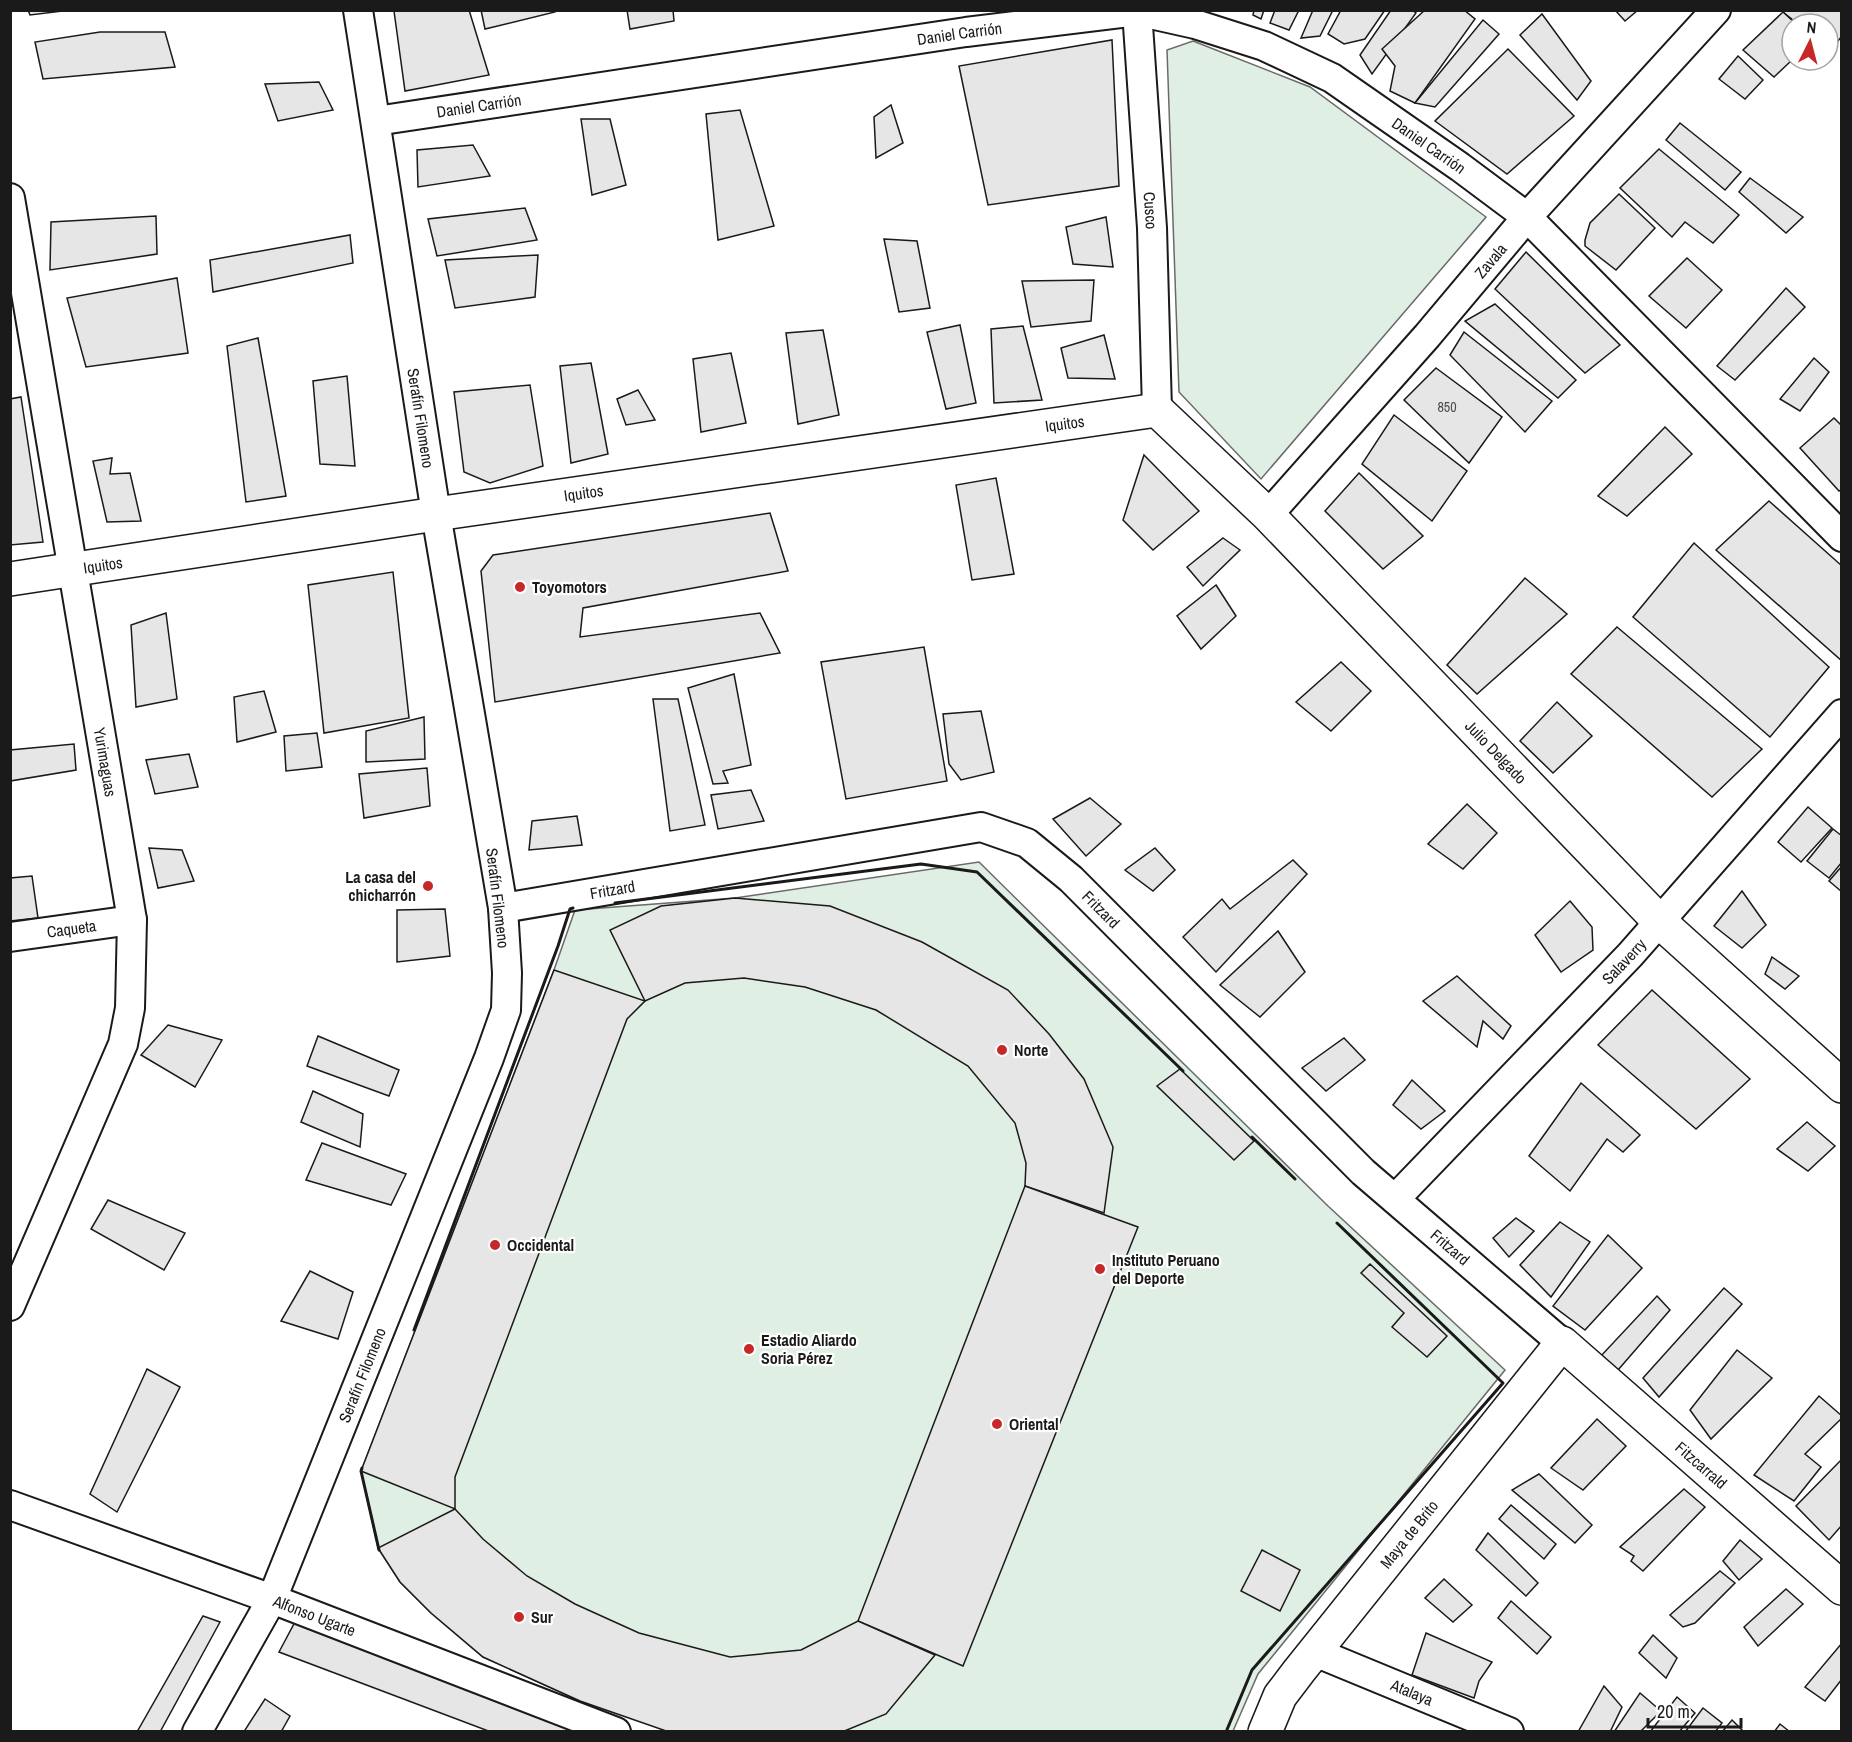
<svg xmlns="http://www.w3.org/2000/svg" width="1852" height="1742" font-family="'Archivo Narrow',sans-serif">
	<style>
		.green { fill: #e0efe3; stroke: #6a6a6a; stroke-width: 1.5 }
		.building { fill: #e6e6e6; stroke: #1a1a1a; stroke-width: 1.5 }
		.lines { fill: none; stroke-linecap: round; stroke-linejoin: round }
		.minor-casing { stroke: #1a1a1a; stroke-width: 32 }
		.tertiary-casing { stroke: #1a1a1a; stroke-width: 36 }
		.minor { stroke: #fff; stroke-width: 28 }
		.tertiary { stroke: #fff; stroke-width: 33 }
		.wall { stroke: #1a1a1a; stroke-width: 3 }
		.poi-dot { fill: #c62828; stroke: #fff; stroke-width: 2 }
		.labels { text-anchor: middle; stroke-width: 4.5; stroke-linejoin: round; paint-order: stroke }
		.number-label { font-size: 14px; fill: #4d4d4d }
		.street-label { font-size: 16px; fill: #1a1a1a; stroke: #fff }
		.poi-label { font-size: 16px; font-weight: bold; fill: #1a1a1a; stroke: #fff; text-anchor: start }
	</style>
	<rect width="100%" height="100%" fill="#fff"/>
	<g class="green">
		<polygon points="1193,41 1310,87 1486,217 1261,479 1179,392 1167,50"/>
		<polygon points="979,862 1328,1206 1505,1370 1258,1674 1233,1731 669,1731 580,1701 483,1657 431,1613 400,1582 378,1548 361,1471 554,970 575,910 735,898"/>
	</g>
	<g class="building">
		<polygon points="28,10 71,10 30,15"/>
		<polygon points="469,10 489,75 405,91 394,11"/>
		<polygon points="481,10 555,10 555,12 485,29"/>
		<polygon points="627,10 673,10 674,21 630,29"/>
		<polygon points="1254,10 1264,10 1261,19 1253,15"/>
		<polygon points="1275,10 1299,10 1289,30 1270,23"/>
		<polygon points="1313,10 1333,10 1320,36 1301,38"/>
		<polygon points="1341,10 1385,10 1365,39 1344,44 1328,34"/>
		<polygon points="1391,10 1412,10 1416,13 1372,74 1360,55"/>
		<polygon points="1425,10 1464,10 1475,19 1415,103 1390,91 1395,66 1382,49"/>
		<polygon points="1615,10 1638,10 1625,21"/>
		<polygon points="1784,10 1842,10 1842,36 1830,51 1828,49 1828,24 1798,24 1783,12"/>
		<polygon points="1783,12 1796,24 1792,24 1792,60 1774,77 1743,50"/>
		<polygon points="1542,14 1591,81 1577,100 1520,35"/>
		<polygon points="1483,20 1499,34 1435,107 1415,103"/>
		<polygon points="100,32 165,32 175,67 43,79 35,42"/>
		<polygon points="1112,40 1119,186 988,205 959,66"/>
		<polygon points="1508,49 1574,116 1507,174 1435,121"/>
		<polygon points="1738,56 1763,80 1745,99 1719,79"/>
		<polygon points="319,82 333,110 278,121 265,84"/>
		<polygon points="891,105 903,143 876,158 874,117"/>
		<polygon points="740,110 774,226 718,240 706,114"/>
		<polygon points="581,119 610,119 626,185 592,195"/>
		<polygon points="1680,123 1741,172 1725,190 1666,140"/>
		<polygon points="473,145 490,176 418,187 417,150"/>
		<polygon points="1659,149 1739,215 1713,243 1685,222 1672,237 1620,188"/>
		<polygon points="1750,178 1803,217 1786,233 1739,192"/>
		<polygon points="1619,194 1655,228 1616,270 1585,246 1585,240 1590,223"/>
		<polygon points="525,208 537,240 437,256 428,219"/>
		<polygon points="156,216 157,254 50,270 51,222"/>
		<polygon points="1106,217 1113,267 1073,264 1066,227"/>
		<polygon points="350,235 353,263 213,292 210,260"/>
		<polygon points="884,239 917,241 930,308 899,312"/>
		<polygon points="1526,252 1620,345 1585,373 1495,289"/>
		<polygon points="538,255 535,297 455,308 445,260"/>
		<polygon points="1687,258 1722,290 1686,328 1649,296"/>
		<polygon points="177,278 188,353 86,367 67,298"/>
		<polygon points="1094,280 1091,321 1031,327 1022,281"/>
		<polygon points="1786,288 1805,307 1735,380 1717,366"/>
		<polygon points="1495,304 1576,380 1558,398 1465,321"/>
		<polygon points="960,325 976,403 946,409 927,332"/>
		<polygon points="1023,326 1042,400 994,403 991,329"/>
		<polygon points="823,330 839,415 798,424 786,333"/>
		<polygon points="1464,332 1552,401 1525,432 1450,355"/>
		<polygon points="1104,335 1115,379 1068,378 1061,348"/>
		<polygon points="258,338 286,496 246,502 227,346"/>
		<polygon points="731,353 746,423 701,432 693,359"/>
		<polygon points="1814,358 1829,372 1800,411 1780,399"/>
		<polygon points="591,363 608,454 571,463 560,366"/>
		<polygon points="1436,368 1502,417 1469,463 1404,400"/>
		<polygon points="347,376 355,466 320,464 313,381"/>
		<polygon points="530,385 543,466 490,483 464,472 454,392"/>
		<polygon points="638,390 655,420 626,425 617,399"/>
		<polygon points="21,397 43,542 10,545 10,399"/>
		<polygon points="1394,415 1467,471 1432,521 1362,464"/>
		<polygon points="1834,418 1842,426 1842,489 1839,491 1800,448"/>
		<polygon points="1665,427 1692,454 1627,516 1598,496"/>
		<polygon points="1144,455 1199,511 1153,550 1123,520"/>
		<polygon points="112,458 110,474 130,473 141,521 107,522 93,461"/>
		<polygon points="1359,473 1423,536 1383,569 1325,511"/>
		<polygon points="996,478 1014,574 972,580 956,485"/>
		<polygon points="1769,501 1842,566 1842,661 1716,550"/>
		<polygon points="770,513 788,571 583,608 580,637 760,613 780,653 495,702 481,571 493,555"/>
		<polygon points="1223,538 1240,550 1203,586 1187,567"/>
		<polygon points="1694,543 1829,667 1770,737 1633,617"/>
		<polygon points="393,572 409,718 324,733 308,585"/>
		<polygon points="1525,578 1567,614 1477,694 1447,665"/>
		<polygon points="1216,585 1236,616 1201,649 1177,616"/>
		<polygon points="166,613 177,699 136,707 131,625"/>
		<polygon points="1617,627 1762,749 1712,797 1571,674"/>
		<polygon points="924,647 947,781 846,799 821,662"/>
		<polygon points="1341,662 1371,691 1331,731 1296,702"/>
		<polygon points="734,674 751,765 723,771 728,783 713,784 688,688"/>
		<polygon points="264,691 276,732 237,742 234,697"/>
		<polygon points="653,699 678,699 705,825 670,831"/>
		<polygon points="1557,702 1592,736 1553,773 1520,741"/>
		<polygon points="981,711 994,772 961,780 949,764 943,714"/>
		<polygon points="424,717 425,759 366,762 366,731"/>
		<polygon points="317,733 322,767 286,771 284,736"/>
		<polygon points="74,744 76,770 10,781 10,750"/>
		<polygon points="189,754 198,787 155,794 146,760"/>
		<polygon points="427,768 430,806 364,818 359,774"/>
		<polygon points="751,790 764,821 718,829 711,795"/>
		<polygon points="1090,798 1121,824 1086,856 1053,819"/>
		<polygon points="1467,804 1497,833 1463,869 1428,844"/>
		<polygon points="1808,807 1832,828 1801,862 1778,842"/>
		<polygon points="577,816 582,845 529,850 532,821"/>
		<polygon points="1833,829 1842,836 1842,862 1829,878 1807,861"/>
		<polygon points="149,848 182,850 194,881 158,888"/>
		<polygon points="1155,848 1175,870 1153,891 1125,870"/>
		<polygon points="1293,860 1307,874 1216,972 1183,937 1222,899 1230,909"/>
		<polygon points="1842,866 1842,892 1829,881"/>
		<polygon points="32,876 38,918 10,921 10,878"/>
		<polygon points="1742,891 1766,925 1742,948 1714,926"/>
		<polygon points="735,898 830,906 922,942 1008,990 1049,1034 1084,1079 1113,1147 1104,1213 1025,1186 1026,1163 1015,1123 968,1066 876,1010 805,987 744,978 685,983 645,1001 610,930 661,906"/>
		<polygon points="1570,901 1592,927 1593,950 1561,972 1535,935"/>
		<polygon points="445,909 450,956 397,962 397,910"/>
		<polygon points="1278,931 1305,972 1260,1017 1220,985"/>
		<polygon points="1772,957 1799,976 1785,989 1765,974"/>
		<polygon points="554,970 645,1001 627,1019 455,1477 455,1509 361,1471"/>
		<polygon points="1457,976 1511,1026 1503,1039 1483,1021 1477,1047 1423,1001"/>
		<polygon points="1652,990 1750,1079 1696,1129 1598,1045"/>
		<polygon points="168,1025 222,1040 195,1087 141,1055"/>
		<polygon points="318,1036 399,1070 389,1096 307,1066"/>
		<polygon points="1344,1038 1365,1060 1326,1091 1302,1068"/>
		<polygon points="1180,1069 1254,1141 1234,1160 1157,1086"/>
		<polygon points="1412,1080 1445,1111 1421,1129 1393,1105"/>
		<polygon points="1581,1083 1640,1135 1623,1152 1607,1139 1570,1191 1529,1156"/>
		<polygon points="313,1091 363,1114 360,1147 301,1122"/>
		<polygon points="1807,1122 1835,1146 1808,1171 1777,1149"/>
		<polygon points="322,1143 406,1174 391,1205 306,1180"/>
		<polygon points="1025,1186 1138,1227 963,1666 858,1621"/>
		<polygon points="108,1200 185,1233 164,1270 91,1229"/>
		<polygon points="1516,1218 1534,1231 1509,1257 1493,1238"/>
		<polygon points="1560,1222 1590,1242 1551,1297 1520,1265"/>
		<polygon points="1608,1235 1642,1268 1585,1330 1553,1306"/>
		<polygon points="1370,1264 1447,1336 1427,1357 1392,1327 1404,1313 1361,1273"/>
		<polygon points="310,1271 353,1292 338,1339 281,1321"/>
		<polygon points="1724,1288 1742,1304 1659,1397 1643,1378"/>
		<polygon points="1657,1296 1670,1310 1618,1370 1599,1358"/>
		<polygon points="1737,1350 1772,1378 1711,1439 1690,1410"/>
		<polygon points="147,1369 180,1387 117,1512 90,1494"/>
		<polygon points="1819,1396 1842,1416 1842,1418 1805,1454 1821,1467 1794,1501 1754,1475"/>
		<polygon points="1597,1419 1626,1446 1583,1490 1551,1468"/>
		<polygon points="1842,1459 1842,1525 1829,1540 1796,1506"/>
		<polygon points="1539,1474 1592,1525 1575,1543 1512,1490"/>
		<polygon points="1684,1489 1705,1507 1643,1571 1631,1561 1634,1556 1620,1547"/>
		<polygon points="1511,1505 1556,1544 1544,1559 1499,1519"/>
		<polygon points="455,1509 483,1539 527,1576 575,1604 639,1633 730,1657 801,1650 858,1621 935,1655 886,1714 842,1732 669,1732 580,1701 483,1657 431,1613 400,1582 378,1548"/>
		<polygon points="1488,1533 1538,1583 1526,1596 1476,1550"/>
		<polygon points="1740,1540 1762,1559 1739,1580 1723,1561"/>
		<polygon points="1262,1550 1300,1570 1280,1611 1241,1591"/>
		<polygon points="1720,1571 1735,1583 1695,1623 1683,1627 1670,1615"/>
		<polygon points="1444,1579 1472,1605 1453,1622 1425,1598"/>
		<polygon points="1786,1589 1803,1604 1758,1646 1744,1627"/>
		<polygon points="1511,1601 1551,1637 1537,1654 1498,1618"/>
		<polygon points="203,1616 220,1622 160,1732 137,1732"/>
		<polygon points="295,1622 579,1732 491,1732 279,1652"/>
		<polygon points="1426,1633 1492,1662 1479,1681 1474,1698 1412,1675"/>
		<polygon points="1653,1635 1677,1658 1666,1678 1639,1653"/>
		<polygon points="1842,1643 1842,1679 1825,1701 1805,1687"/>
		<polygon points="1604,1686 1622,1707 1610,1732 1578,1732"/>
		<polygon points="1640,1693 1661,1711 1640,1732 1614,1732"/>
		<polygon points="1677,1697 1695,1713 1679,1732 1650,1732"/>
		<polygon points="265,1699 290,1716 281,1732 248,1732 245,1730"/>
		<polygon points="1703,1708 1722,1723 1715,1732 1685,1732"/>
		<polygon points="1732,1720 1744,1732 1722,1732"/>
		<polygon points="1780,1724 1790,1732 1774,1732"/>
	</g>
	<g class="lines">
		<defs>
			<g id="minor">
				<path id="s1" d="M1137 11 1152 228 1157 410"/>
				<path id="s2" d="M376 121 966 32 1137 11 1195 24 1264 46 1332 78 1460 167 1527 217 1842 537"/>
				<path id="s3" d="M10 198 128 896 132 920 130 1008 123 1044 10 1306"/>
				<path id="s4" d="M1268 515 1427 336 1527 217 1716 10"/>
				<path id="s5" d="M503 908 981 827 1027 843 1071 879 1363 1172 1562 1343"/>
				<path id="s6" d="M10 937 132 920"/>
				<path id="s7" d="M1395 1199 1630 955 1842 714"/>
				<path id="s8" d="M10 1505 272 1599 616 1732"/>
				<path id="s9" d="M1315 1652 1509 1732"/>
				<path id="s10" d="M197 1732 272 1599 489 1058 506 1010 507 973 503 908 436 514 358 10"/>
			</g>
			<g id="tertiary">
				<path id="s11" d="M10 579 436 514 1157 410 1268 515 1660 922 1842 1086"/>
				<path id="s12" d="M1265 1732 1280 1696 1299 1671 1562 1343 1842 1588"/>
			</g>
		</defs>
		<use href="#minor" class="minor-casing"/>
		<use href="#tertiary" class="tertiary-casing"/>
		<use href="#minor" class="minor"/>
		<use href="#tertiary" class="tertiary"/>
		<g class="wall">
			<polyline points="615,903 921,864 977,872 1183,1071"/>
			<polyline points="1252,1137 1295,1179"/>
			<polyline points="414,1330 558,946 570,909 573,908"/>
			<polyline points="362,1468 361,1471 379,1550"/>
			<polyline points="1226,1732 1252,1670 1503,1383 1337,1223"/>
		</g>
	</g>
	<g class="poi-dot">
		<circle cx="520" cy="587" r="6"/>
		<circle cx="428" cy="886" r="6"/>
		<circle cx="1002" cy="1050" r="6"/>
		<circle cx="495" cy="1245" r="6"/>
		<circle cx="1100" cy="1269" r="6"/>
		<circle cx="749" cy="1349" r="6"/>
		<circle cx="997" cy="1424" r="6"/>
		<circle cx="519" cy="1617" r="6"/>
	</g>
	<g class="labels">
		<g class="number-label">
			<text x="1447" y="412">850</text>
		</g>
		<g class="street-label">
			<text dy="6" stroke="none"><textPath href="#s2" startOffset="590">Daniel Carrión</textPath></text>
			<text dy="6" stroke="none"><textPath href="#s2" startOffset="104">Daniel Carrión</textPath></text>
			<text dy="6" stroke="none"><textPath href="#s2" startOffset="1094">Daniel Carrión</textPath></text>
			<text dy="6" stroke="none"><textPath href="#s1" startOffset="200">Cusco</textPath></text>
			<text dy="6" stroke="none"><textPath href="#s4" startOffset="338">Zavala</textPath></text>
			<text transform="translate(421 418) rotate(81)" y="6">Serafín Filomeno</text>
			<text dy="6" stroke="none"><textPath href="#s11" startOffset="1066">Iquitos</textPath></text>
			<text dy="6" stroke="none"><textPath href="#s11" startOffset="580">Iquitos</textPath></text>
			<text dy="6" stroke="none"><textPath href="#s11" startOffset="94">Iquitos</textPath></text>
			<text dy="6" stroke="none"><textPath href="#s11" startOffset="1641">Julio Delgado</textPath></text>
			<text dy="6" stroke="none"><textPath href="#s3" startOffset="572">Yurimaguas</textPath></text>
			<text dy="6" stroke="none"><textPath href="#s5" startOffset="111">Fritzard</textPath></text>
			<text transform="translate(498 898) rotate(83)" y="6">Serafín Filomeno</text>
			<text dy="6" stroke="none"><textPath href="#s5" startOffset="633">Fritzard</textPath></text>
			<text dy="6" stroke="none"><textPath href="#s6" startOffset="62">Caqueta</textPath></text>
			<text dy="6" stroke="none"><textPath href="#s7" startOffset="330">Salaverry</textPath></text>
			<text dy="6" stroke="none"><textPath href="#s5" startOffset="1119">Fritzard</textPath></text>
			<text dy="6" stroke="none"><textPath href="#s10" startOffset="394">Serafín Filomeno</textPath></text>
			<text dy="6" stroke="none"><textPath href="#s12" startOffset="676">Fitzcarrald</textPath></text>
			<text dy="6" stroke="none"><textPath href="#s12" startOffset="246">Maya de Brito</textPath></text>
			<text dy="6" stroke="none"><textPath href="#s8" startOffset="324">Alfonso Ugarte</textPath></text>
			<text dy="6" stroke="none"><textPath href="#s9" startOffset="105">Atalaya</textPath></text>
		</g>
		<g class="poi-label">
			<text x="532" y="593">Toyomotors</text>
			<text x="416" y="883" text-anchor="end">La casa del<tspan x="416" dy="18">chicharrón</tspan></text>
			<text x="1014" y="1056">Norte</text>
			<text x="507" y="1251">Occidental</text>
			<text x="1112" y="1266">Instituto Peruano<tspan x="1112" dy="18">del Deporte</tspan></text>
			<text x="761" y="1346">Estadio Aliardo<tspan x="761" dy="18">Soria Pérez</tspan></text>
			<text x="1009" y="1430">Oriental</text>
			<text x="531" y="1623">Sur</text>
		</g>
	</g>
	<rect width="1852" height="1742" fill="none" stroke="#1a1a1a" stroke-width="24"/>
	<g transform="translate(1810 42) rotate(6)"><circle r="28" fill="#ffffff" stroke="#a3a3a3" stroke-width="1.5"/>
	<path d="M0-4.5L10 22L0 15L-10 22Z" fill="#c62828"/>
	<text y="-9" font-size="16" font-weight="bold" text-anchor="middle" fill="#1a1a1a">N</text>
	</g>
	<path d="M1648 1718v9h93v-9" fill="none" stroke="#1a1a1a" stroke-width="3"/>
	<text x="1657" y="1718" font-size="18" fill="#1a1a1a" stroke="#ffffff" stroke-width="4.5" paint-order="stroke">20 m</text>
</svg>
